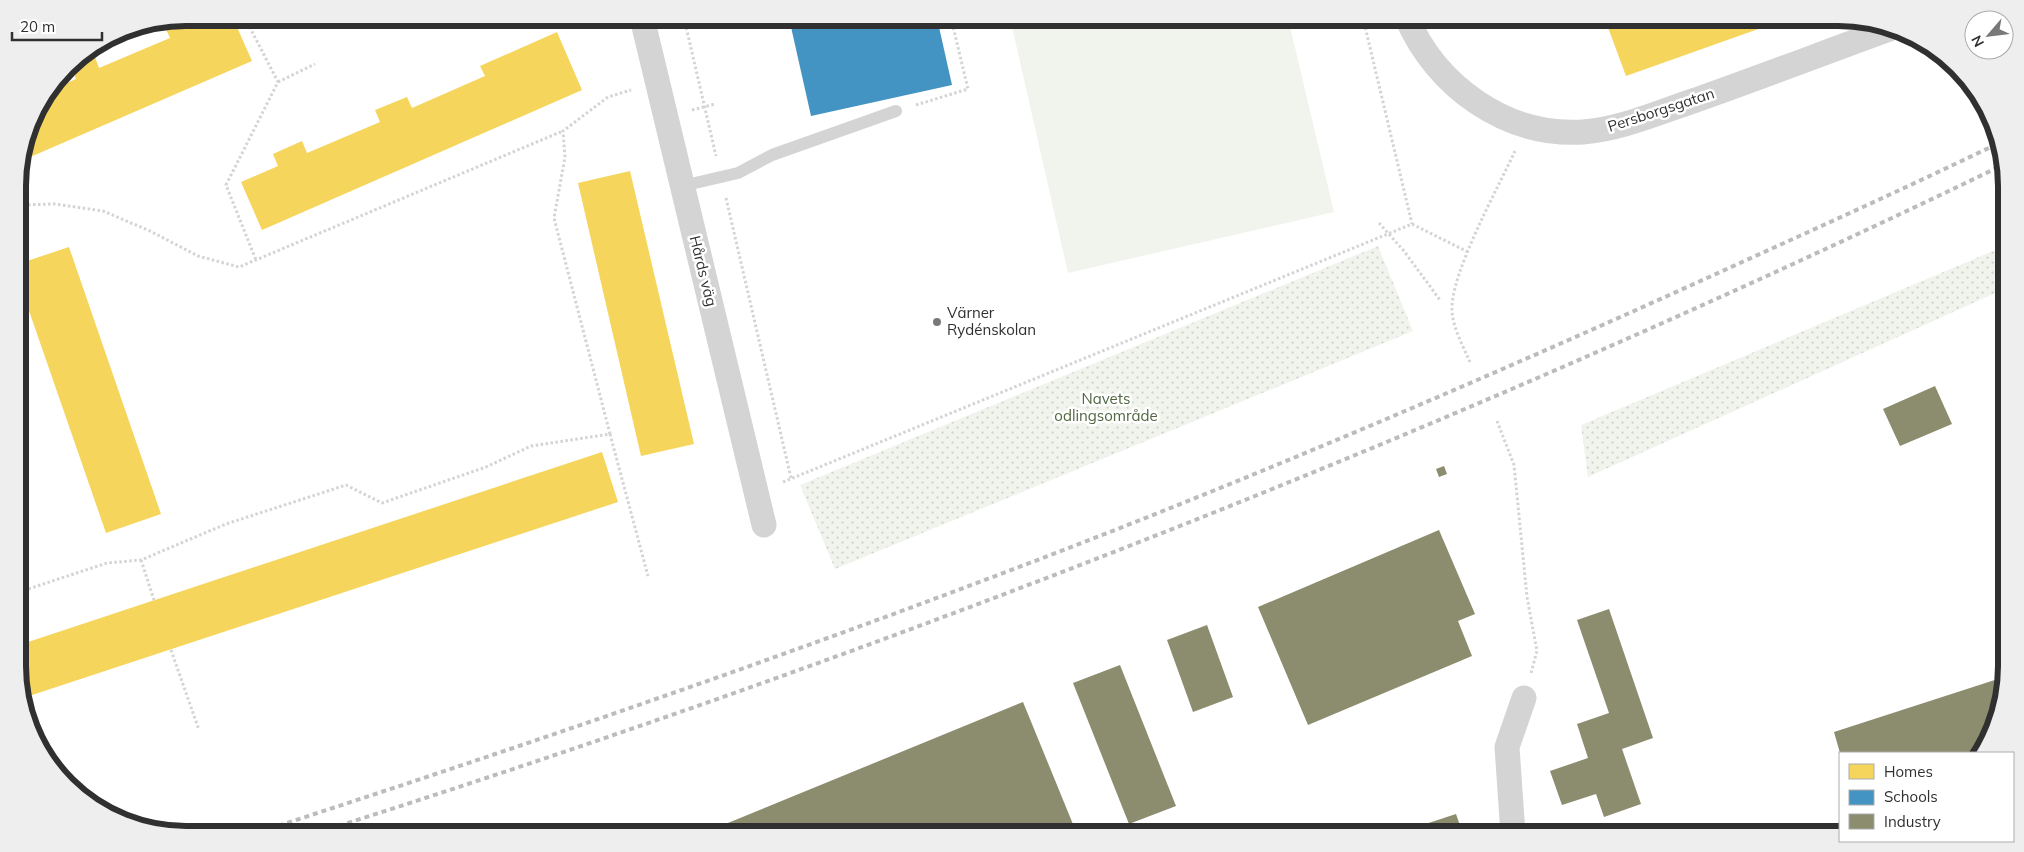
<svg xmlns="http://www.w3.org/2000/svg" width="2024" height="852" font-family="Mulish,sans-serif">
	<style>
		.grass { fill: url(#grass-dots) }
		.pitch { fill: #f1f4ed }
		.homes { fill: #f6d55c }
		.schools { fill: #4393c3 }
		.industry { fill: #8c8c6e }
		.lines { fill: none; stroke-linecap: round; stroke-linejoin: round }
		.path { stroke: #d4d4d4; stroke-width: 3; stroke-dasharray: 2.5 2.5; stroke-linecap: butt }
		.service { stroke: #d4d4d4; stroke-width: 12 }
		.minor { stroke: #d4d4d4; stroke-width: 25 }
		.rail { stroke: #bcbcbc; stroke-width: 4; stroke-dasharray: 5 4; stroke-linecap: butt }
		.poi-dot { fill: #787878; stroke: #fff; stroke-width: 2 }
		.labels { text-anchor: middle; stroke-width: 5; stroke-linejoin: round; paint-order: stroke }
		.street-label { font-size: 15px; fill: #303030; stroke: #fff }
		.poi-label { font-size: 15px; fill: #303030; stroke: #fff; text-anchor: start }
		.park-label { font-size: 15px; fill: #536642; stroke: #fff }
		.rim { fill: none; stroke: #303030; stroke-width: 6 }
	</style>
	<defs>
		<pattern id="grass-dots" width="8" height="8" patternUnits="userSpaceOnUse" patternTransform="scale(1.25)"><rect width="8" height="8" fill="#f1f4ed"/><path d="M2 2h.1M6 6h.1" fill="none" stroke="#cfd2cc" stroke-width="1.8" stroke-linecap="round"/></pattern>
	</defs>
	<rect width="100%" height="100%" fill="#fff"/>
	<g class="grass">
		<polygon points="1378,246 1413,331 835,569 800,485"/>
		<polygon points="2005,246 2005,292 2004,289 1588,477 1581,425"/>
	</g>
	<polygon class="pitch" points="1010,18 1288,18 1334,212 1068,273"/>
	<g class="homes">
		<polygon points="187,18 191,18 195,26 215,18 233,18 252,61 21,161 35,112 53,89 76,79 71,67 95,57 99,68 170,38 165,27"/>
		<polygon points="1618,18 1776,18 1778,22 1626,76 1606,22"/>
		<polygon points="557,32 582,90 262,230 241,182 278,166 273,154 302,141 307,153 380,122 375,110 407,97 412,108 485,76 480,66"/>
		<polygon points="630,171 694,444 641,456 578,183"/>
		<polygon points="69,247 161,514 106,533 18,279 18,264"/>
		<polygon points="602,452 618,502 23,698 19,688 19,645"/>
	</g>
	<polygon class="schools" points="789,18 937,18 952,85 811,116"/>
	<g class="industry">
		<polygon points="1935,386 1952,424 1900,446 1883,409"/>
		<polygon points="1444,466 1447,474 1439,477 1436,469"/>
		<polygon points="1439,530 1475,614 1458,621 1472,656 1308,725 1258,607"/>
		<polygon points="1609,609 1653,738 1622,749 1641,804 1604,817 1596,794 1562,805 1550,771 1588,758 1577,724 1609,713 1577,620"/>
		<polygon points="1207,625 1233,697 1193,712 1167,640"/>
		<polygon points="1120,665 1176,806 1129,824 1073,683"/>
		<polygon points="2004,677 1994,730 1976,753 1840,753 1834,732"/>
		<polygon points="1023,702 1077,834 701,834"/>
		<polygon points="1456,814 1463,834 1395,834"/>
	</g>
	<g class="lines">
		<g class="path">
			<polyline points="245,18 278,82 226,185 256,260"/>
			<polyline points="684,18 716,156"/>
			<polyline points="1363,18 1412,224"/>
			<polyline points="278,82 315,64"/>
			<polyline points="916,105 968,89 951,18"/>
			<polyline points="692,110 715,104"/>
			<polyline points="726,198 791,478"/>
			<polyline points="18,205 55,204 103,211 150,231 198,256 239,267 563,131"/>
			<polyline points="1379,223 1404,251 1440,300"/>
			<path d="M1470 362C1463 346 1453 328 1452 311 1450 274 1498 188 1515 151"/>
			<polyline points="1497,421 1514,465 1527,597 1537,651 1531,673"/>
			<polyline points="610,434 554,218 565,157 563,131 608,97 631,90"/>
			<polyline points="783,482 1412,224 1468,252"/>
			<polyline points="141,560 154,600"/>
			<polyline points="19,592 107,563 141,560 226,524 346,485 382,503 486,467 531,446 610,434 648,576"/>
			<polyline points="171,650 199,730"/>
		</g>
		<polyline class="service" points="682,186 738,173 772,155 896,111"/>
		<g class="minor">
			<polyline points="642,18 764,525"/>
			<path d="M1407 18C1436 86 1506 137 1583 132 1622 129 1659 112 1696 100 1761 77 1826 52 1892 28"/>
			<polyline points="1513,834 1507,747 1524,698"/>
		</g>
		<g class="rail">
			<path d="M253 834C543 740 831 641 1115 530 1326 447 1534 357 1740 263 1826 224 1912 185 1997 144"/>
			<path d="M313 834C892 651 1459 428 2005 164"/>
		</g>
	</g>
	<circle class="poi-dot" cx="937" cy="322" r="5"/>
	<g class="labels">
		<g class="street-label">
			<text transform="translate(1661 110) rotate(-18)" y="5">Persborgsgatan</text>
			<text transform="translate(703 271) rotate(76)" y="5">Hårds väg</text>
		</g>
		<g class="poi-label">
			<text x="947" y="318">Värner<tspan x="947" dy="17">Rydénskolan</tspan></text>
		</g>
		<g class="park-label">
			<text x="1106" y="404">Navets<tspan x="1106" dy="17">odlingsområde</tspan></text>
		</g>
	</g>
	<path d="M0 0H2024V852H0ZM186 26H1838A160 160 0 0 1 1998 186V666A160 160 0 0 1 1838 826H186A160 160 0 0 1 26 666V186A160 160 0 0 1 186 26Z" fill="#eee" fill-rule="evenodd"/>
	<path class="rim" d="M186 26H1838A160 160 0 0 1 1998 186V666A160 160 0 0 1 1838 826H186A160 160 0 0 1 26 666V186A160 160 0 0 1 186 26Z"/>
	<rect x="1839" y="752" width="175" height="90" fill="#ffffff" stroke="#acacac"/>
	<rect x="1849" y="764" width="25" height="15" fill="#f6d55c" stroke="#acacac"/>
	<text x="1884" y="777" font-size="15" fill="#303030">Homes</text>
	<rect x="1849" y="790" width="25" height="15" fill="#4393c3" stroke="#acacac"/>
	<text x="1884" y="802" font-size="15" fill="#303030">Schools</text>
	<rect x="1849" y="814" width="25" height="15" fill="#8c8c6e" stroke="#acacac"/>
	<text x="1884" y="827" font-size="15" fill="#303030">Industry</text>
	<g transform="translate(1989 35) rotate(242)"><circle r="24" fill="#ffffff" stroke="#acacac"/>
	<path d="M0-4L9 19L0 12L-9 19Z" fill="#787878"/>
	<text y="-8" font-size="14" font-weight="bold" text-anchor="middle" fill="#303030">N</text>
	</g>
	<path d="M12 32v8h90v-8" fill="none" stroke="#303030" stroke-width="2.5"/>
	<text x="20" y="32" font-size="15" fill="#303030" stroke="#ffffff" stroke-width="4" paint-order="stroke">20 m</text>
</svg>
